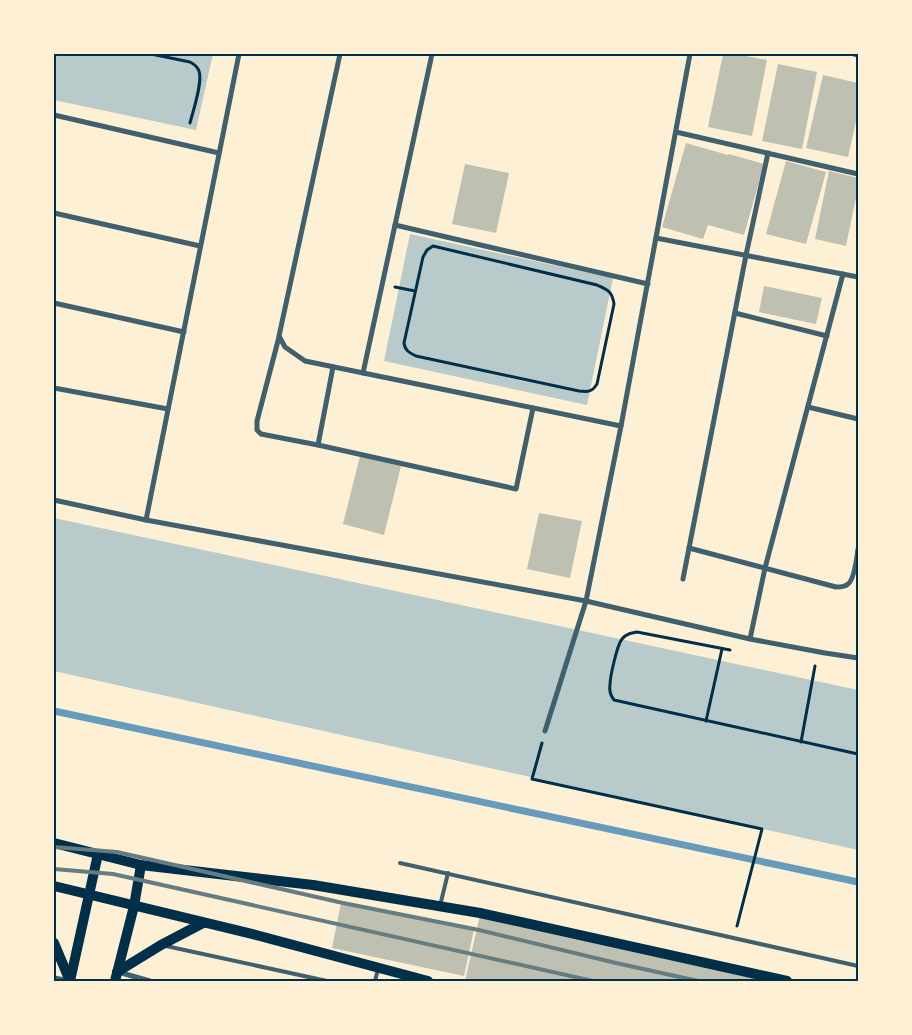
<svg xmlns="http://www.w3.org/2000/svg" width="912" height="1035" font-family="'Crimson Pro',serif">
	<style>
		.green { fill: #b9caca }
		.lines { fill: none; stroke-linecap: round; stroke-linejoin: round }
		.stream { stroke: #669bbc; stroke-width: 7 }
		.building { fill: #bec0b2 }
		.path { stroke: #003049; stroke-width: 3 }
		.service { stroke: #3f606c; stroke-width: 4 }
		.minor { stroke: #3f606c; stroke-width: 5 }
		.secondary { stroke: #003049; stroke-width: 10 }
		.rail { stroke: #657d81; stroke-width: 4 }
		.neatline { fill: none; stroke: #003049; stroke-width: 2 }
	</style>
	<rect width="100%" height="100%" fill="#fdf0d5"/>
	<g class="green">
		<polygon points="54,54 213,54 196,130 54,100"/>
		<polygon points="410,234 613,278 587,405 384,361"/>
		<polygon points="54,518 858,690 858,850 54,671"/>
	</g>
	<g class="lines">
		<polyline class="stream" points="54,711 858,882"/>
	</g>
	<g class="building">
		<polygon points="723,54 736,54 767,60 752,136 708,127"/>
		<polygon points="778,64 817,72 802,149 762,141"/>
		<polygon points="823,75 858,83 858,112 848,157 806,148"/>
		<polygon points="686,143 728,155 729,154 764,164 744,235 708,225 703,239 662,227"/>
		<polygon points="786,161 826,172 806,244 766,234"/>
		<polygon points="465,164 509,173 496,233 452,224"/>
		<polygon points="829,171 858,178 858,188 846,246 815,239"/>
		<polygon points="764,286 822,298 816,324 759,312"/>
		<polygon points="360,456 401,466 384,535 343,524"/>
		<polygon points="539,513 582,521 570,578 527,569"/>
		<polygon points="341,903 474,930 464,976 332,948"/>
		<polygon points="480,915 765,981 465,981"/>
	</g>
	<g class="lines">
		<g class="path">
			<path d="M151 54 190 62C194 64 197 66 199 71 203 82 193 111 190 123"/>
			<path d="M433 246 597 285C608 290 612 291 614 304L597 384C592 392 588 392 579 391L416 356C410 353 405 351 404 343L423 257 427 250Z"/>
			<polyline points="395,287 415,291"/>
			<path d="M730 650 637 632C631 633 626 634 622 639 617 645 610 677 610 685 609 691 611 696 614 700L858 754"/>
			<polyline points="706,721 722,649"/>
			<polyline points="801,742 815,666"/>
			<polyline points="542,743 532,779 762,829 737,926"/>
		</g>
		<g class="service">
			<polyline points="400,863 858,966"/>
			<polyline points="440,906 448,873"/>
			<polyline points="166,946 327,981"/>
			<polyline points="375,981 378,969"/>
		</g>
		<g class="minor">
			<polyline points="340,54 279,336 285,347 305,361 621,426"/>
			<polyline points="854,54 858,55"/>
			<polyline points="54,115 219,153"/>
			<polyline points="676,132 858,174"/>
			<polyline points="54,213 200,246"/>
			<polyline points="395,225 648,284"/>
			<polyline points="656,238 858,277"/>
			<polyline points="54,303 184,332"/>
			<polyline points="735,313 827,336"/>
			<polyline points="279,337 257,421 257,430 261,434 318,445 516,489 533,408"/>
			<polyline points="363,373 432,54"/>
			<polyline points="54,388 168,409"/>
			<polyline points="808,407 858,419"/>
			<polyline points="318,445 333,367"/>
			<polyline points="54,500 146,520 586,601 750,639 825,653 858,658"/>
			<polyline points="146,520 239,54"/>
			<path d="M689 548 836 587C840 587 845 587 848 584 854 580 857 557 858 549"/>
			<polyline points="683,579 746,255 768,153"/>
			<polyline points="750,639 765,568 843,274"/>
			<polyline points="545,731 586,601 621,426 690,54"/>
			<polyline points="118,972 150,981"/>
			<polyline points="54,978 70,981"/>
		</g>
		<g class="secondary">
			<polyline points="54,843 141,865 313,885 480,913 787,981"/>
			<polyline points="54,886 256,935 428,981"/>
			<polyline points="54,943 70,981"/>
			<polyline points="117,972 161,945 203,923"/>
			<polyline points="70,981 98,854"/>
			<polyline points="115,981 134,906 141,865"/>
		</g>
		<g class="rail">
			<polyline points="54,847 117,852 343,903 479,930 616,963 698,981"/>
			<polyline points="54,869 113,874 593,981"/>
		</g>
	</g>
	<rect width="912" height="1035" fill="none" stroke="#fdf0d5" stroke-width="110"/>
	<rect x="55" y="55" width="802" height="925" class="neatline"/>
</svg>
